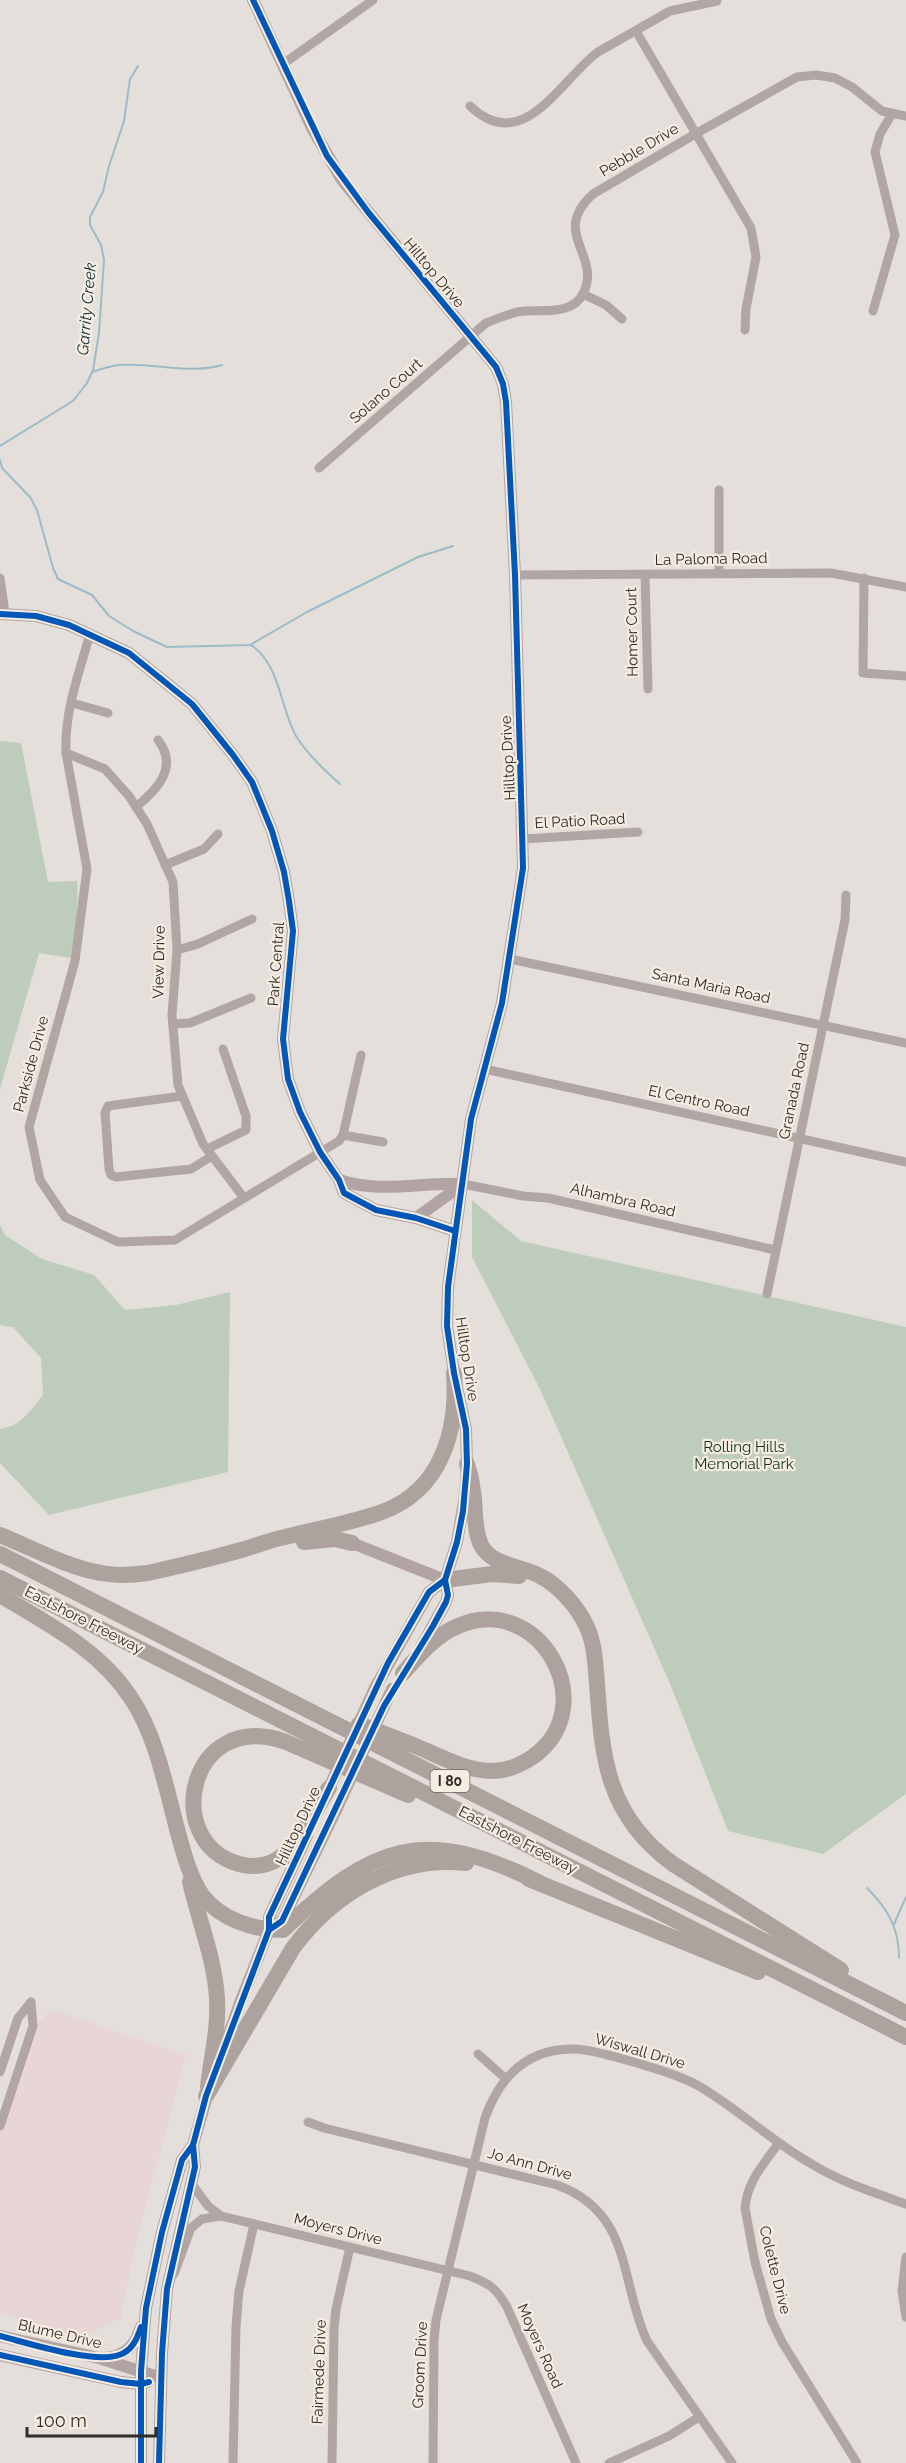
<svg xmlns="http://www.w3.org/2000/svg" width="906" height="2463" font-family="Raleway,sans-serif">
	<style>
		.commercial { fill: #e7d6d5 }
		.green { fill: #beccbc }
		.lines { fill: none; stroke-linecap: round; stroke-linejoin: round }
		.stream { stroke: #9dbbc7; stroke-width: 2 }
		.street { stroke: #b2a6a4; stroke-width: 9 }
		.secondary { stroke: #b1a4a3; stroke-width: 12 }
		.highway { stroke: #aea29e; stroke-width: 16 }
		.secondary-bridge { stroke: #b1a4a3; stroke-width: 12 }
		.cycleway-casing { stroke: #f6ece2; stroke-width: 10 }
		.cycleway { stroke: #0057b8; stroke-width: 6 }
		.labels { text-anchor: middle; stroke-width: 4.5; stroke-linejoin: round; paint-order: stroke }
		.shield { fill: #f6ece2; stroke: #6b6660; stroke-width: 1.5 }
		.shield-label { font-size: 14px; font-weight: bold; fill: #302c28 }
		.street-label { font-size: 15px; fill: #302c28; stroke: #f6ece2 }
		.park-label { font-size: 15px; fill: #0c3518; stroke: #f6ece2 }
		.water-label { font-size: 16px; font-style: italic; fill: #042f3d; stroke: #f6ece2 }
	</style>
	<rect width="100%" height="100%" fill="#e4dfda"/>
	<polygon class="commercial" points="54,2010 186,2055 134,2251 121,2318 78,2339 0,2313 0,2129 33,2026"/>
	<g class="green">
		<path d="M0 741 21 743 48 882 77 881C79 908 75 932 71 958L39 953 0 1089Z"/>
		<polygon points="472,1200 521,1241 906,1327 906,1794 823,1854 728,1831 671,1686 540,1389 472,1257"/>
		<path d="M0 1225 5 1235 42 1259 94 1275 125 1310 176 1305 230 1292 228 1472 49 1515 0 1463V1429C20 1427 30 1411 43 1395L41 1358 13 1327 0 1325Z"/>
	</g>
	<g class="lines">
		<g class="stream">
			<path d="M92 372C101 369 110 366 119 365 154 362 188 375 222 365"/>
			<polyline points="0,446 73,401 87,383 93,370 99,333 104,260 101,245 90,225 90,217 103,192 109,166 124,121 130,79 138,66"/>
			<polyline points="0,460 2,468 30,497 37,510 53,568 58,579 92,595 109,616 133,631 167,647 250,645 307,612 418,557 453,546"/>
			<path d="M251 645C280 664 280 707 296 736 307 754 324 770 340 784"/>
			<path d="M867 1888C888 1909 899 1928 899 1958"/>
			<polyline points="894,1924 906,1897"/>
		</g>
		<g class="street">
			<polyline points="636,31 751,228 756,257 746,309 745,330"/>
			<polyline points="283,64 373,0"/>
			<path d="M470 106C523 157 560 80 598 52L670 11 717 1"/>
			<polyline points="583,294 606,305 622,319"/>
			<polyline points="873,311 895,235 875,152 880,134 892,114"/>
			<path d="M319 468 486 323C496 319 506 315 517 312 539 308 572 318 584 292 601 254 550 233 593 194L697 133 797 77 816 75 835 78 852 87 882 111 906 116"/>
			<polyline points="719,490 719,573"/>
			<polyline points="515,575 831,573 906,587"/>
			<polyline points="645,575 648,689"/>
			<polyline points="0,578 5,613"/>
			<polyline points="864,578 863,673 906,676"/>
			<path d="M90 634C79 673 64 713 66 753L87 869 75 961 29 1127 40 1180 65 1217 118 1242 175 1240 339 1141 343 1135 361 1055"/>
			<polyline points="72,703 108,713"/>
			<polyline points="66,753 105,769 129,796 147,824 173,882 177,950 172,1015 178,1085 203,1144 244,1198"/>
			<path d="M136 807C157 790 179 767 158 740"/>
			<polyline points="523,839 638,832"/>
			<polyline points="165,865 204,849 218,834"/>
			<polyline points="177,950 198,944 252,919"/>
			<polyline points="510,959 906,1043"/>
			<polyline points="173,1024 190,1023 251,998"/>
			<polyline points="485,1069 906,1162"/>
			<polyline points="182,1096 108,1106 105,1113 109,1169 111,1175 116,1177 191,1169 212,1156"/>
			<polyline points="343,1135 383,1142"/>
			<polyline points="207,1149 246,1130 246,1116 223,1049"/>
			<polyline points="463,1184 523,1196 548,1198 775,1250"/>
			<polyline points="767,1294 845,920 846,895"/>
			<polyline points="478,2054 505,2078"/>
			<polyline points="0,2072 18,2018 31,2002"/>
			<path d="M308 2122 324 2128 557 2185C633 2213 619 2280 647 2341L732 2463"/>
			<polyline points="0,2126 33,2026 31,2002"/>
			<path d="M778 2144C763 2165 747 2182 745 2208L755 2262 771 2319 782 2342 857 2463"/>
			<path d="M191 2183 208 2206 221 2216 470 2276C490 2284 496 2288 507 2307L576 2463"/>
			<polyline points="906,2257 902,2291 906,2317"/>
			<polyline points="174,2274 191,2228 202,2219 221,2216"/>
			<polyline points="233,2463 236,2327 239,2291 254,2224"/>
			<polyline points="332,2463 334,2329 336,2309 350,2247"/>
			<path d="M433 2463 434 2340 436 2320 485 2118C500 2076 528 2048 575 2049 595 2050 618 2058 637 2063 657 2069 679 2075 697 2085 737 2108 770 2140 810 2163 840 2182 873 2192 906 2204"/>
			<polyline points="609,2463 669,2436 699,2417"/>
		</g>
		<g class="secondary">
			<polyline points="253,0 312,128 342,180 496,367 503,384 506,402 515,575 523,868 502,1003 471,1119 448,1287 447,1326 454,1373 466,1429 467,1464 465,1496 457,1542 445,1580 429,1592 375,1688"/>
			<polyline points="0,614 36,616 69,625 129,653 192,704 233,755 252,782 272,831 284,872 289,901 293,931 283,1039 288,1079 300,1112 320,1152 339,1180 344,1193 376,1210 416,1218 455,1231"/>
			<path d="M339 1180C381 1194 421 1182 463 1184"/>
			<polyline points="416,1218 463,1184"/>
			<polyline points="352,1543 445,1580"/>
			<polyline points="420,1649 446,1602 448,1595 445,1580"/>
			<polyline points="270,1929 282,1921 337,1808"/>
			<polyline points="218,2065 240,2003 269,1930 269,1917 307,1836"/>
			<polyline points="0,2336 99,2358 161,2378"/>
			<polyline points="0,2355 121,2382 141,2384 148,2382"/>
			<path d="M105 2358C125 2356 135 2346 141 2327"/>
			<polyline points="141,2463 141,2371 146,2308 162,2232 182,2160 193,2145 209,2089"/>
			<polyline points="159,2463 162,2353 167,2289 195,2167 193,2145"/>
		</g>
		<g class="highway">
			<path d="M467 1464C470 1473 472 1482 473 1491 476 1508 473 1528 481 1545 493 1567 520 1565 540 1576 558 1585 577 1606 586 1625 595 1643 595 1663 597 1683 602 1759 607 1816 673 1864L841 1970"/>
			<path d="M0 1535C32 1548 67 1567 101 1573 116 1576 133 1575 148 1573 179 1566 210 1559 241 1550 256 1546 270 1540 285 1537 317 1529 351 1523 382 1512 442 1490 458 1430 454 1373"/>
			<polyline points="304,1542 335,1539 352,1543"/>
			<polyline points="0,1554 906,2013"/>
			<polyline points="0,1578 906,2037"/>
			<polyline points="445,1580 492,1574 519,1576"/>
			<path d="M0 1595C48 1624 100 1650 131 1698 158 1738 167 1794 180 1840 185 1858 191 1879 202 1895 221 1920 254 1930 283 1930 372 1845 424 1825 538 1882"/>
			<path d="M359 1724C379 1732 399 1739 418 1747 441 1757 467 1771 492 1771 507 1771 521 1765 534 1756 604 1704 538 1591 458 1626 436 1635 418 1656 403 1673"/>
			<path d="M329 1788C315 1810 302 1840 282 1856 270 1866 253 1868 239 1864 160 1842 189 1707 286 1742L408 1795"/>
			<polyline points="529,1879 758,1972"/>
			<path d="M190 1882C199 1921 215 1960 217 1999 219 2028 211 2058 208 2087"/>
			<path d="M206 2096 293 1948C333 1894 397 1855 466 1863"/>
		</g>
		<g class="secondary-bridge">
			<polyline points="329,1788 375,1688"/>
			<polyline points="337,1808 392,1689"/>
		</g>
		<defs>
			<g id="cycleway">
				<polyline points="0,614 36,616 69,625 129,653 192,704 233,755 252,782 272,831 284,872 289,901 293,931 283,1039 288,1079 300,1112 320,1152 339,1180 344,1193 376,1210 416,1218 455,1231"/>
				<polyline points="269,1930 282,1921 384,1706 433,1626 446,1602 448,1595 445,1580"/>
				<path d="M0 2336C28 2343 93 2364 119 2355 132 2351 137 2339 141 2327"/>
				<polyline points="0,2355 121,2382 141,2384 149,2382"/>
				<polyline points="141,2463 141,2371 146,2308 162,2232 182,2160 193,2145 206,2096 269,1930 269,1917 388,1663 429,1592 445,1580 457,1542 463,1511 467,1464 466,1429 454,1373 447,1326 448,1287 471,1119 502,1003 523,868 515,575 506,402 503,384 496,367 368,212 327,156 253,0"/>
				<polyline points="159,2463 162,2353 167,2289 195,2167 193,2145"/>
			</g>
		</defs>
		<use href="#cycleway" class="cycleway-casing"/>
		<use href="#cycleway" class="cycleway"/>
	</g>
	<g class="labels">
		<rect class="shield" x="430.5" y="1770" width="39" height="22" rx="4.5"/>
		<g class="shield-label">
			<text x="450" y="1786">I 80</text>
		</g>
		<g class="street-label">
			<text transform="translate(639 150) rotate(-31)" y="5">Pebble Drive</text>
			<text transform="translate(434 273) rotate(50)" y="5">Hilltop Drive</text>
			<text transform="translate(386 391) rotate(-41)" y="5">Solano Court</text>
			<text transform="translate(711 559) rotate(-1)" y="5">La Paloma Road</text>
			<text transform="translate(632 632) rotate(-91)" y="5">Homer Court</text>
			<text transform="translate(508 758) rotate(-93)" y="5">Hilltop Drive</text>
			<text transform="translate(580 821) rotate(-3)" y="5">El Patio Road</text>
			<text transform="translate(159 962) rotate(-89)" y="5">View Drive</text>
			<text transform="translate(276 964) rotate(-86)" y="5">Park Central</text>
			<text transform="translate(711 986) rotate(12)" y="5">Santa Maria Road</text>
			<text transform="translate(31 1064) rotate(-75)" y="5">Parkside Drive</text>
			<text transform="translate(794 1091) rotate(-78)" y="5">Granada Road</text>
			<text transform="translate(699 1101) rotate(12)" y="5">El Centro Road</text>
			<text transform="translate(623 1200) rotate(13)" y="5">Alhambra Road</text>
			<text transform="translate(467 1359) rotate(81)" y="5">Hilltop Drive</text>
			<text transform="translate(84 1620) rotate(27)" y="5">Eastshore Freeway</text>
			<text transform="translate(298 1826) rotate(-65)" y="5">Hilltop Drive</text>
			<text transform="translate(518 1840) rotate(27)" y="5">Eastshore Freeway</text>
			<text transform="translate(640 2051) rotate(16)" y="5">Wiswall Drive</text>
			<text transform="translate(530 2164) rotate(15)" y="5">Jo Ann Drive</text>
			<text transform="translate(338 2229) rotate(14)" y="5">Moyers Drive</text>
			<text transform="translate(775 2270) rotate(76)" y="5">Colette Drive</text>
			<text transform="translate(60 2334) rotate(13)" y="5">Blume Drive</text>
			<text transform="translate(540 2346) rotate(66)" y="5">Moyers Road</text>
			<text transform="translate(420 2365) rotate(-87)" y="5">Groom Drive</text>
			<text transform="translate(319 2372) rotate(-88)" y="5">Fairmede Drive</text>
		</g>
		<g class="park-label">
			<text x="744" y="1452">Rolling Hills<tspan x="744" dy="17">Memorial Park</tspan></text>
		</g>
		<g class="water-label">
			<text transform="translate(86 309) rotate(-85)" y="6">Garrity Creek</text>
		</g>
	</g>
	<path d="M27 2427v9h129v-9" fill="none" stroke="#302c28" stroke-width="3"/>
	<text x="36" y="2427" font-size="18" fill="#302c28" stroke="#f6ece2" stroke-width="4.5" paint-order="stroke">100 m</text>
</svg>
